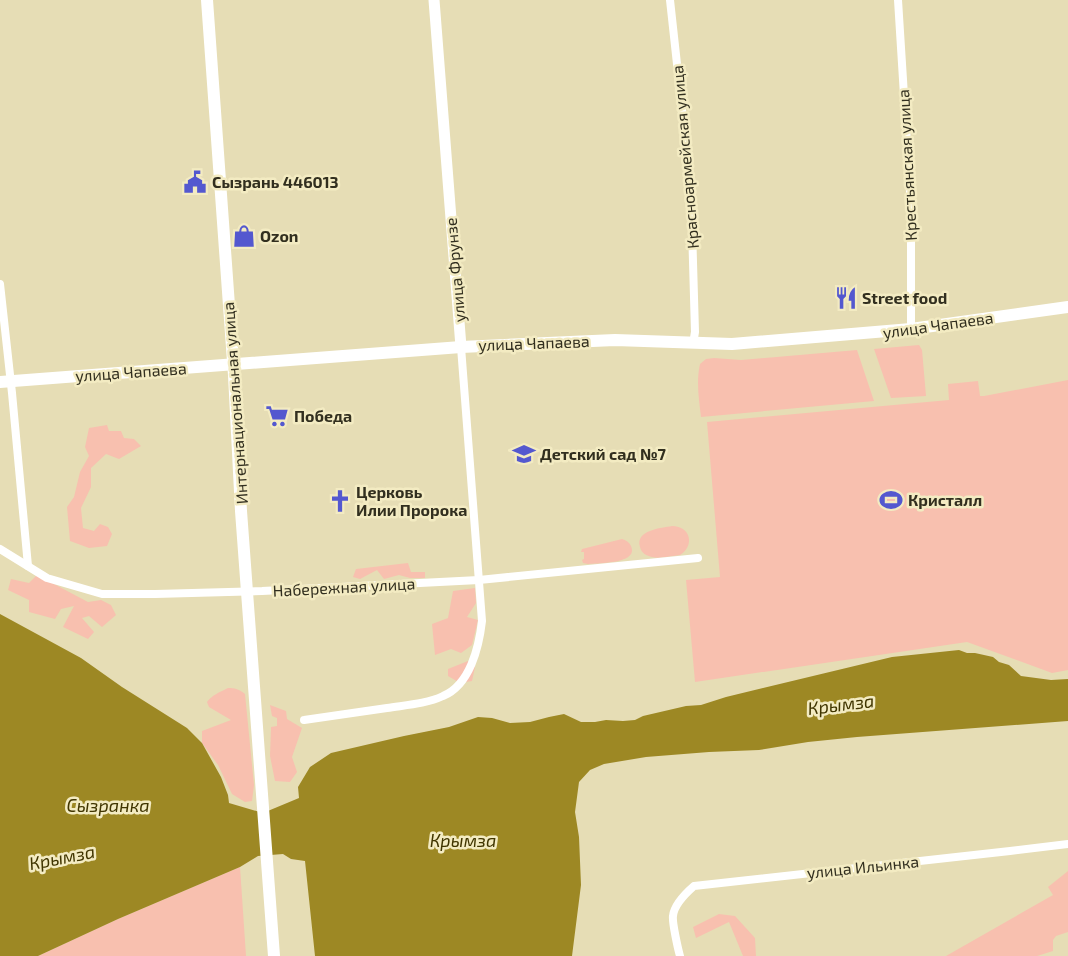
<svg xmlns="http://www.w3.org/2000/svg" width="1068" height="956" font-family="'Exo 2',sans-serif">
	<style>
		.green { fill: #f8c0af }
		.water { fill: #9d8824 }
		.lines { fill: none; stroke-linecap: round; stroke-linejoin: round }
		.street { stroke: #fff; stroke-width: 8 }
		.secondary { stroke: #fff; stroke-width: 11 }
		.primary { stroke: #fff; stroke-width: 12 }
		.labels { text-anchor: middle; stroke-width: 5; stroke-linejoin: round; paint-order: stroke }
		.street-label { font-size: 16px; fill: #322f1f; stroke: #f3ebc2 }
		.poi-label { font-size: 16px; font-weight: bold; fill: #322f1f; stroke: #f3ebc2; text-anchor: start }
		.water-label { font-size: 18px; font-style: italic; fill: #403500; stroke: #f3ebc2 }
	</style>
	<rect width="100%" height="100%" fill="#e6ddb5"/>
	<g class="green">
		<polygon points="919,345 922,350 926,396 891,398 874,349"/>
		<path d="M857 350 874 401 701 417C699 400 696 382 700 364L706 359 714 358 741 360Z"/>
		<polygon points="1068,380 1068,670 1052,673 967,642 695,682 686,580 720,577 707,422 949,400 948,384 978,381 980,396 984,396"/>
		<polygon points="107,425 109,431 121,431 124,438 134,439 141,446 119,459 106,454 91,468 91,487 81,508 83,528 94,531 100,524 108,527 112,534 107,546 89,548 70,541 67,507 74,497 80,472 89,456 85,447 89,428"/>
		<path d="M672 526C691 526 695 546 680 555 671 556 660 559 652 557 647 556 641 553 640 547 635 530 661 528 672 526Z"/>
		<path d="M622 539C626 540 629 542 631 546 639 564 598 563 588 564L583 563 582 560 584 559V552H581L582 549Z"/>
		<polygon points="408,563 411,572 425,572 425,578 410,578 399,575 384,579 377,570 360,579 353,577 356,569"/>
		<polygon points="37,575 88,602 101,600 111,605 116,615 102,627 89,616 82,618 94,632 88,639 63,627 74,606 61,609 55,619 29,612 29,600 8,590 11,579 29,583"/>
		<polygon points="475,588 476,603 467,617 478,620 472,645 461,653 451,649 435,655 432,624 448,618 453,591"/>
		<polygon points="468,661 475,667 472,681 460,683 448,676 448,669"/>
		<path d="M228 688C235 688 239 689 245 694L254 785 252 801 245 802 232 794 218 765 202 743V731L231 720 209 707 207 702C212 695 220 692 228 688Z"/>
		<polygon points="270,705 286,711 287,719 302,728 292,757 297,772 290,782 275,781 270,756 271,727 277,726 277,718 272,716"/>
		<polygon points="240,867 246,956 38,956 118,919"/>
		<polygon points="1068,871 1068,932 1056,936 1053,940 1053,951 1037,956 946,956 1053,895 1048,887"/>
		<polygon points="719,914 735,916 755,938 756,956 743,956 729,922 696,938 693,927"/>
	</g>
	<polygon class="water" points="0,614 81,658 122,687 187,728 202,743 221,777 228,795 229,803 263,813 299,798 298,787 310,767 331,753 404,736 449,727 478,717 492,718 510,723 530,722 549,717 564,714 581,722 595,722 606,720 623,721 635,720 643,716 686,706 701,705 726,697 892,657 959,650 967,653 975,653 993,657 999,662 1009,665 1021,676 1051,680 1068,679 1068,721 857,737 808,742 759,750 709,752 646,757 604,764 590,770 579,782 575,812 579,837 581,885 572,956 315,956 305,861 291,859 283,854 258,856 240,867 118,919 38,956 0,956"/>
	<g class="lines">
		<g class="street">
			<polyline points="670,0 691,192 695,332 693,344"/>
			<polyline points="898,0 911,207 911,329"/>
			<polyline points="0,284 12,393 28,566"/>
			<polyline points="0,549 47,578 102,594 155,594 262,591 479,580 698,558"/>
			<path d="M304 720C332 716 360 712 387 708 406 705 426 704 443 696 470 685 479 647 482 621L461 347"/>
			<path d="M680 956C678 949 672 922 673 916 674 905 686 893 694 886L1010 851 1068 844"/>
		</g>
		<polyline class="secondary" points="434,0 461,347"/>
		<g class="primary">
			<polyline points="207,0 234,375 241,511 274,956"/>
			<polyline points="0,382 461,347 615,340 732,344 911,329 1068,307"/>
		</g>
	</g>
	<defs>
		<symbol id="civic-bare" viewBox="-9 -9 18 18"><path d="M-.6-6.5H3V-4.5H.6V-3L4-1V1h2V6H-6V1h2V-1L-.6-3ZM-1.2 2.5V6h2.4V2.5Z" fill="#5458cf" stroke="#f3ebc2" stroke-width="2.5" paint-order="stroke"/></symbol>
		<symbol id="shop-bare" viewBox="-9 -9 18 18"><path d="M-5-2.5h2.3a2.7 3.5 0 0 1 5.4 0H5L5.5 6h-11ZM-1.5-2.5h3a1.5 2.3 0 0 0-3 0Z" fill="#5458cf" stroke="#f3ebc2" stroke-width="2.5" paint-order="stroke"/></symbol>
		<symbol id="restaurant-bare" viewBox="-9 -9 18 18"><path d="M-5-6h1v4h1v-4h1v4h1v-4h1v5L-1.5 .5V6h-2V.5L-5-1ZM5-6V6H3V1.5H1.5Q1.5-4 5-6Z" fill="#5458cf" stroke="#f3ebc2" stroke-width="2.5" paint-order="stroke"/></symbol>
		<symbol id="supermarket-bare" viewBox="-9 -9 18 18"><path d="M-6-5.5h2.5l.6 2H6L4.5 2H-2.5L-4.4-4H-6ZM-1.5 3.2a1.3 1.3 0 1 0 .1 0ZM3 3.2a1.3 1.3 0 1 0 .1 0Z" fill="#5458cf" stroke="#f3ebc2" stroke-width="2.5" paint-order="stroke"/></symbol>
		<symbol id="school-bare" viewBox="-9 -9 18 18"><path d="M0-5L7-2L0 1L-7-2ZM-4 1L0 2.5L4 1V4Q0 6-4 4Z" fill="#5458cf" stroke="#f3ebc2" stroke-width="2.5" paint-order="stroke"/></symbol>
		<symbol id="stadium-bare" viewBox="-9 -9 18 18"><path d="M0-5a6.5 5 0 1 0 0 10a6.5 5 0 1 0 0-10ZM-3.5-1.8h7v3.6h-7Z" fill="#5458cf" stroke="#f3ebc2" stroke-width="2.5" paint-order="stroke"/></symbol>
		<symbol id="church-bare" viewBox="-9 -9 18 18"><path d="M-1.2-6h2.4v3.5h3.3v2.4h-3.3V6h-2.4V-.1h-3.3v-2.4h3.3Z" fill="#5458cf" stroke="#f3ebc2" stroke-width="2.5" paint-order="stroke"/></symbol>
	</defs>
	<g fill-rule="evenodd">
		<use href="#civic-bare" x="179" y="166" width="32" height="32"/>
		<use href="#shop-bare" x="228" y="220" width="32" height="32"/>
		<use href="#restaurant-bare" x="830" y="282" width="32" height="32"/>
		<use href="#supermarket-bare" x="261" y="400" width="32" height="32"/>
		<use href="#school-bare" x="508" y="438" width="32" height="32"/>
		<use href="#stadium-bare" x="875" y="484" width="32" height="32"/>
		<use href="#church-bare" x="324" y="485" width="32" height="32"/>
	</g>
	<g class="labels">
		<g class="street-label">
			<text transform="translate(685 157) rotate(-95)" y="6">Красноармейская улица</text>
			<text transform="translate(907 165) rotate(-93)" y="6">Крестьянская улица</text>
			<text transform="translate(455 270) rotate(-95)" y="6">улица Фрунзе</text>
			<text transform="translate(938 325) rotate(-8)" y="6">улица Чапаева</text>
			<text transform="translate(534 343) rotate(-2)" y="6">улица Чапаева</text>
			<text transform="translate(131 372) rotate(-4)" y="6">улица Чапаева</text>
			<text transform="translate(235 403) rotate(-94)" y="6">Интернациональная улица</text>
			<text transform="translate(344 587) rotate(-3)" y="6">Набережная улица</text>
			<text transform="translate(863 867) rotate(-6)" y="6">улица Ильинка</text>
		</g>
		<g class="poi-label">
			<text x="212" y="188">Сызрань 446013</text>
			<text x="260" y="242">Ozon</text>
			<text x="862" y="304">Street food</text>
			<text x="294" y="422">Победа</text>
			<text x="540" y="460">Детский сад №7</text>
			<text x="356" y="498">Церковь<tspan x="356" dy="18">Илии Пророка</tspan></text>
			<text x="908" y="506">Кристалл</text>
		</g>
		<g class="water-label">
			<text transform="translate(841 705) rotate(-7)" y="6">Крымза</text>
			<text x="108" y="812">Сызранка</text>
			<text x="463" y="847">Крымза</text>
			<text transform="translate(62 858) rotate(-11)" y="6">Крымза</text>
		</g>
	</g>
</svg>
